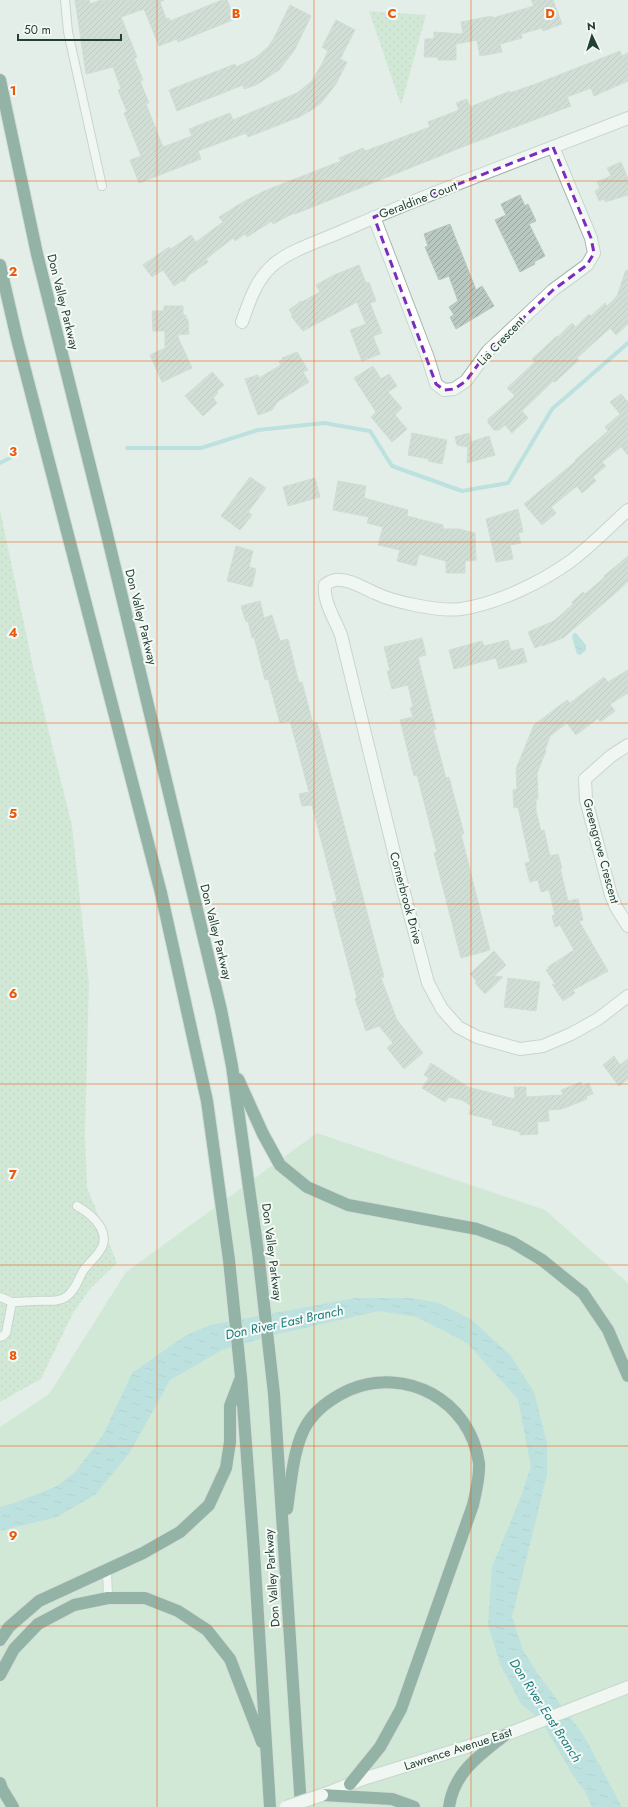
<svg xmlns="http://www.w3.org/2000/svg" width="628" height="1807" font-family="Jost,sans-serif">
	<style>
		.grass { fill: url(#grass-dots) }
		.park { fill: #bddfc2 }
		.water { fill: url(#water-ripples) }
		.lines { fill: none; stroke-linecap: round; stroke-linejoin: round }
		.stream { stroke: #8cd1d2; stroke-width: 4 }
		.building { fill: url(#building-hatch); stroke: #b6c7be }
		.lane-casing { stroke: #a6b6ae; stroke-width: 10 }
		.street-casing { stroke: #a6b6ae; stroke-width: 14 }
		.secondary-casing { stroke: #a2b9ae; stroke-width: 14 }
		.highway-casing { stroke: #c1cac6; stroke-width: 14 }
		.lane { stroke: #fff; stroke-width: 8 }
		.street { stroke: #fff; stroke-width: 12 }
		.secondary { stroke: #fff; stroke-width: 12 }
		.highway { stroke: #2f6c57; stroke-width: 12 }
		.secondary-bridge-casing { stroke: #a2b9ae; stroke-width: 14; stroke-linecap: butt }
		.secondary-bridge { stroke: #fff; stroke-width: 12 }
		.marked { fill: none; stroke: #7b2cbf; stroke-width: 3; stroke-dasharray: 8 5; stroke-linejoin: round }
		.grid { fill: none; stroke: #e8590c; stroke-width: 1; stroke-opacity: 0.55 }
		.labels { text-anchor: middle; stroke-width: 4; stroke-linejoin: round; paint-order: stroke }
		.street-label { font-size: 12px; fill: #234034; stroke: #f5faf7 }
		.water-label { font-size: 13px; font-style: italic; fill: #1c7a7c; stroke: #f5faf7 }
		.grid-label { font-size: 13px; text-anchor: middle; font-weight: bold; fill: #e8590c; stroke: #f5faf7; stroke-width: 4; stroke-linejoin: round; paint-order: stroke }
	</style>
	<defs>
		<pattern id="grass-dots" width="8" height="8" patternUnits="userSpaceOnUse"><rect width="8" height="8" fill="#bddfc2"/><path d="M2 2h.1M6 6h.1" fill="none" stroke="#a2c0a7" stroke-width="1.8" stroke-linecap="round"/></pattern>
		<pattern id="water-ripples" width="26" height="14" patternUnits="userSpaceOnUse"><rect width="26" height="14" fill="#8cd1d2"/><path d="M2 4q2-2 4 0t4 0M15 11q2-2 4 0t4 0" fill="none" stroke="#78b4b5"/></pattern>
		<pattern id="building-hatch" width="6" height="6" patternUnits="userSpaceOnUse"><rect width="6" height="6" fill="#b9c9c1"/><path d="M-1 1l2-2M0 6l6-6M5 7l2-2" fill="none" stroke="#96a59e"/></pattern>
	</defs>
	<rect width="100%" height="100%" fill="#e4eee8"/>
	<g class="grass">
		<polygon points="369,11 426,15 401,105"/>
		<polygon points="0,510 34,671 72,826 89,983 85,1133 87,1187 117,1263 90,1289 73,1313 41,1379 0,1402"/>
	</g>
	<polygon class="park" points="317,1133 545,1210 628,1283 628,1807 0,1807 0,1427 49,1394 126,1272"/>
	<g class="water">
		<polygon points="576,633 586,645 586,650 580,655 577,654 572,637 573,634"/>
		<polygon points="355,1298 412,1298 439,1303 472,1320 511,1356 534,1392 547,1443 547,1475 512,1617 523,1650 538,1674 584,1736 622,1807 592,1807 585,1791 574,1777 541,1720 521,1704 500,1664 488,1625 492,1567 520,1499 531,1467 518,1399 467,1343 417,1317 379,1311 274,1335 222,1350 170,1380 130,1452 96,1494 57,1517 0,1531 0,1507 17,1502 57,1486 76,1471 103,1435 132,1373 185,1336 210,1325"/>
	</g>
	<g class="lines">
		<g class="stream">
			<polyline points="127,448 201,448 258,430 324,423 370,431 392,466 462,491 508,483 552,409 628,343"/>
			<polyline points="0,463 10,458"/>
		</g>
	</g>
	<g class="building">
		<polygon points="75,0 89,0 90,4 101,0 164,0 160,2 166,19 169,18 170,21 222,0 227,0 235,19 178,42 177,39 159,46 144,9 121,17 137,57 134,58 143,80 140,81 149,103 146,104 163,147 192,136 189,129 230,113 233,120 297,93 312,81 322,64 328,51 322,47 336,20 355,30 340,59 347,62 336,84 321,103 310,111 299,117 248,137 246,133 198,151 201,159 139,183 130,160 141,156 124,113 127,112 118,90 121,89 113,67 86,74"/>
		<polygon points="531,0 553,0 562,24 543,31 542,28 521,34 522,38 500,44 502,52 480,56 477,40 456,44 456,60 438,60 438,57 424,57 425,39 434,39 434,32 463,34 461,22 492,16 493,18 534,6"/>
		<polygon points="290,5 311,16 294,51 279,70 256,85 244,89 243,85 177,111 169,90 235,64 236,67 255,58 268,47 274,38"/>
		<polygon points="620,51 622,56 628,53 628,81 594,96 591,88 567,97 571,106 470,144 295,214 294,213 273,224 272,221 247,237 245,234 235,241 233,238 206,259 208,262 189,275 184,282 183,280 174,286 163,270 152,277 143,265 169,247 171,249 191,235 196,242 223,222 219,217 243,202 264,191 341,161 339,158 363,148 365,151 430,127 428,122 459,110 456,103 467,99 470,107 510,91 510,93 541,82"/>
		<polygon points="621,162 628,179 628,195 605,202 604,199 599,201 595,191 600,188 597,182 611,176 607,168"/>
		<polygon points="520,195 525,206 528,204 536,221 529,224 545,256 534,262 535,264 520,272 495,220 506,215 501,204"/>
		<polygon points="450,224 476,290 482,286 494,306 456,329 450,317 454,315 449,307 458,301 449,276 439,280 425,247 428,246 424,234"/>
		<polygon points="359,265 366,283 369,282 376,301 370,303 382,333 373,336 380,354 362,361 350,330 366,324 357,302 303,331 291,316 293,315 289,310 301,301 302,302 320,292 316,285 334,275"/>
		<polygon points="626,270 628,271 628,324 616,335 610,328 577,358 579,360 555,382 553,381 522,411 528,418 512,433 505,425 499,430 494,430 488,423 488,419 515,396 507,388 535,362 532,359 557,336 558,337 572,323 576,327 589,314 591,316 605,303 607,306 617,296"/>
		<polygon points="164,306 183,306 183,315 186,315 186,319 188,319 189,334 177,335 192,368 162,382 150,355 165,348 165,331 153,331 152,311 164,311"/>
		<polygon points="297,352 308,370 303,372 309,382 277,402 272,410 258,415 245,379 258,375 259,378 281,365 279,362 283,359 282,358"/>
		<polygon points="373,366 381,379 389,374 397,386 388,392 402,408 395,415 407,429 392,442 371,417 376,412 354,378"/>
		<polygon points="212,372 224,385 217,391 218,393 213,398 217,403 203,416 185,396"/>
		<polygon points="621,394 628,402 628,455 621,447 602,462 606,466 593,477 596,481 582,493 577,486 551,507 556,513 542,525 524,504 576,461 575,460 608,431 605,427 620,414 610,402"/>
		<polygon points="412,433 447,440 442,464 428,461 429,459 408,455"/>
		<polygon points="469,433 471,442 489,436 495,455 467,463 468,447 457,445 455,437"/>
		<polygon points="250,477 266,488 248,512 252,515 240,530 221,516"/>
		<polygon points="315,478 320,497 288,506 283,487"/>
		<polygon points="338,481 366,486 364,498 408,510 407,516 443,525 443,529 459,529 475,533 476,560 465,561 465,573 446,573 446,561 419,554 416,566 397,561 400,550 378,545 383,527 367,523 369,517 333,510"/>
		<polygon points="518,509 523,532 518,533 521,543 510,545 513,559 496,562 486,519"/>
		<polygon points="236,546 253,551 249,567 256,569 252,587 227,581"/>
		<polygon points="628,556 628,581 619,590 563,638 542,646 542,645 535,648 528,632 554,621 573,604 572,602 583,592 585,594 605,577 604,576"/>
		<polygon points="260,601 264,618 272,615 280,641 288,639 299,683 302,682 313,724 317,722 384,977 381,978 397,1020 423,1053 404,1069 387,1048 393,1043 379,1026 366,1031 355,999 357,998 332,903 337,901 312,805 302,806 299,794 309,792 290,721 280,723 268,679 265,680 254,637 252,638 248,621 246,622 241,606"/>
		<polygon points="422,638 426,655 418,657 436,729 433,730 446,778 449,777 464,834 461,834 490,950 461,958 434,853 437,852 417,775 414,776 400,720 413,717 410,708 413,707 408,685 392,689 387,671 390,671 384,647"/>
		<polygon points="508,640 511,651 523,648 527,662 499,669 496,658 454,669 449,650 482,641 484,646"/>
		<polygon points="628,670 628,693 610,704 615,711 600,722 598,718 576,735 567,723 550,736 545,750 546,751 537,773 538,799 536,799 536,811 541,831 544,830 550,856 558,854 562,868 560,868 568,901 578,899 583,920 579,921 608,971 573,990 575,993 563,1001 552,984 556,985 546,970 549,969 548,967 574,950 560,925 555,927 552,916 555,915 549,890 541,892 538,880 530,882 525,863 530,862 518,807 514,808 513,790 517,789 516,769 534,725 567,700 570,703 604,677 608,682"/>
		<polygon points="494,951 506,965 494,976 503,977 485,994 475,983 477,982 470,974"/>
		<polygon points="508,978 540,982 536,1011 504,1007"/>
		<polygon points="614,1056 620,1065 628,1059 628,1079 619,1086 603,1065"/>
		<polygon points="431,1063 468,1087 515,1099 514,1087 526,1087 526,1097 563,1095 561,1090 581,1082 582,1086 589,1083 593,1094 586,1096 587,1099 562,1109 548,1110 549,1121 537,1122 538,1134 520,1135 520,1132 492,1125 493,1120 469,1114 471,1106 462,1100 449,1097 445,1102 422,1088 429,1078 424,1075"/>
	</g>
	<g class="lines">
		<defs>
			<g id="lane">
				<polyline points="65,0 68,32 102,186"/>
				<polyline points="0,1297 12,1302"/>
				<path d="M0 1337 3 1336 6 1333 12 1302C20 1302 28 1301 36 1301 47 1300 56 1303 66 1297 75 1291 78 1280 83 1271 88 1264 94 1259 99 1252 113 1233 93 1215 77 1206"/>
				<polyline points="107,1570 108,1598"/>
			</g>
			<g id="street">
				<polyline points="374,217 428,358 436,384 444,390 454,389 466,381 488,351 553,290 587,265 594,253 591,238 553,147"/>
				<path d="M242 322C249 302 256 280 272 266 287 251 325 239 345 230 438 189 534 155 628 118"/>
				<path d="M628 510C609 527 591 546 571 561 540 583 499 603 461 609 441 612 393 602 375 593 363 588 354 581 341 580 335 579 330 581 325 585 323 602 335 619 341 635L401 881 428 983 442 1009 458 1027 477 1037 520 1049 543 1046 571 1034 598 1019 628 996"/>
				<polyline points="628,745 611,756 585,779 586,800 611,895 616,907 628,926"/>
			</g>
			<polyline id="secondary" points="322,1795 363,1779 505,1735 628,1687"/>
			<g id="highway">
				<polyline points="0,80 37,254 105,526 221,1010 232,1066 258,1252 274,1394 301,1807"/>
				<polyline points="0,265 17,339 161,893 207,1101 229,1260 241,1377 254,1552 270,1807"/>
				<polyline points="238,1079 263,1134 280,1165 307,1187 348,1205 477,1229 512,1242 542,1260 583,1293 608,1330 628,1376"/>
				<path d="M287 1509C291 1484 293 1446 307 1424 317 1408 332 1398 349 1390 406 1366 470 1400 479 1463 480 1477 476 1491 473 1505L401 1709 380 1747 350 1784"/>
				<polyline points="0,1640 9,1627 39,1601 143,1553 180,1532 209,1505 226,1468 230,1442 230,1406 240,1380"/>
				<polyline points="0,1675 14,1649 38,1624 74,1605 108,1598 145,1598 178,1611 207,1630 230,1659 262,1742"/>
				<polyline points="0,1783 2,1789 13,1807"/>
				<polyline points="322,1795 392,1799 414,1807"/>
				<path d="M449 1807C454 1772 479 1756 505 1735"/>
			</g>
		</defs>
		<use href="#lane" class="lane-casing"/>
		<use href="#street" class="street-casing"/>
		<use href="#secondary" class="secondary-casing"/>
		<use href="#highway" class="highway-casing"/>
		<use href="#lane" class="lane"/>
		<use href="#street" class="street"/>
		<use href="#secondary" class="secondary"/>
		<use href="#highway" class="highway"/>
		<defs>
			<polyline id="secondary-bridge" points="286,1807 322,1795"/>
		</defs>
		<use href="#secondary-bridge" class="secondary-bridge-casing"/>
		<use href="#secondary-bridge" class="secondary-bridge"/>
	</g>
	<path d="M0 0H628V1807H0ZM553 147 591 238 594 253 587 265 553 290 488 351 466 381 454 389 444 390 436 384 374 217Z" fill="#e4eee8" fill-opacity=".55" fill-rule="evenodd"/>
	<path class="marked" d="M553 147 591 238 594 253 587 265 553 290 488 351 466 381 454 389 444 390 436 384 374 217Z"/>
	<path class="grid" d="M157 0V1807M314 0V1807M471 0V1807M0 181H628M0 361H628M0 542H628M0 723H628M0 904H628M0 1084H628M0 1265H628M0 1446H628M0 1626H628"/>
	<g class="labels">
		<g class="street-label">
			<text transform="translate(418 200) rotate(-21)" y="4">Geraldine Court</text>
			<text transform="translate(63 302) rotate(76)" y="4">Don Valley Parkway</text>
			<text transform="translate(501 341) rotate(-46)" y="4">Lia Crescent</text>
			<text transform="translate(141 617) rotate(76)" y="4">Don Valley Parkway</text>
			<text transform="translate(601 851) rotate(75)" y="4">Greengrove Crescent</text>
			<text transform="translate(406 898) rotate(75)" y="4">Cornerbrook Drive</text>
			<text transform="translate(216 932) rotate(76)" y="4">Don Valley Parkway</text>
			<text transform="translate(272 1252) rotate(83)" y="4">Don Valley Parkway</text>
			<text transform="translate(272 1578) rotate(-94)" y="4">Don Valley Parkway</text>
			<text transform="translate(458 1749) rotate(-18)" y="4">Lawrence Avenue East</text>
		</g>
		<g class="water-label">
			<text transform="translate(284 1322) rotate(-12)" y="5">Don River East Branch</text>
			<text transform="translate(546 1710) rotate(57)" y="5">Don River East Branch</text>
		</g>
	</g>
	<g class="grid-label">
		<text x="236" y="18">B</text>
		<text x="392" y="18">C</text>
		<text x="550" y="18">D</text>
		<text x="13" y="95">1</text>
		<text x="13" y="276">2</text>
		<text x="13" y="456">3</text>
		<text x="13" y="637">4</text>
		<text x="13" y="818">5</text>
		<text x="13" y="998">6</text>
		<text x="13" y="1179">7</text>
		<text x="13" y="1360">8</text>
		<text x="13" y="1540">9</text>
	</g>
	<g transform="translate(592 36) rotate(356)" stroke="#f5faf7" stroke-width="3" paint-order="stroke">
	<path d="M0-3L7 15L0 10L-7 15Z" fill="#234034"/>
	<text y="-6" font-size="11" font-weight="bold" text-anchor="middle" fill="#234034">N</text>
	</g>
	<path d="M18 34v6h103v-6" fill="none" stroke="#234034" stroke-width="2"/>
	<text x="24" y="34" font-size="12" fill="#234034" stroke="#f5faf7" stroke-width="3" paint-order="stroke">50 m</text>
</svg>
